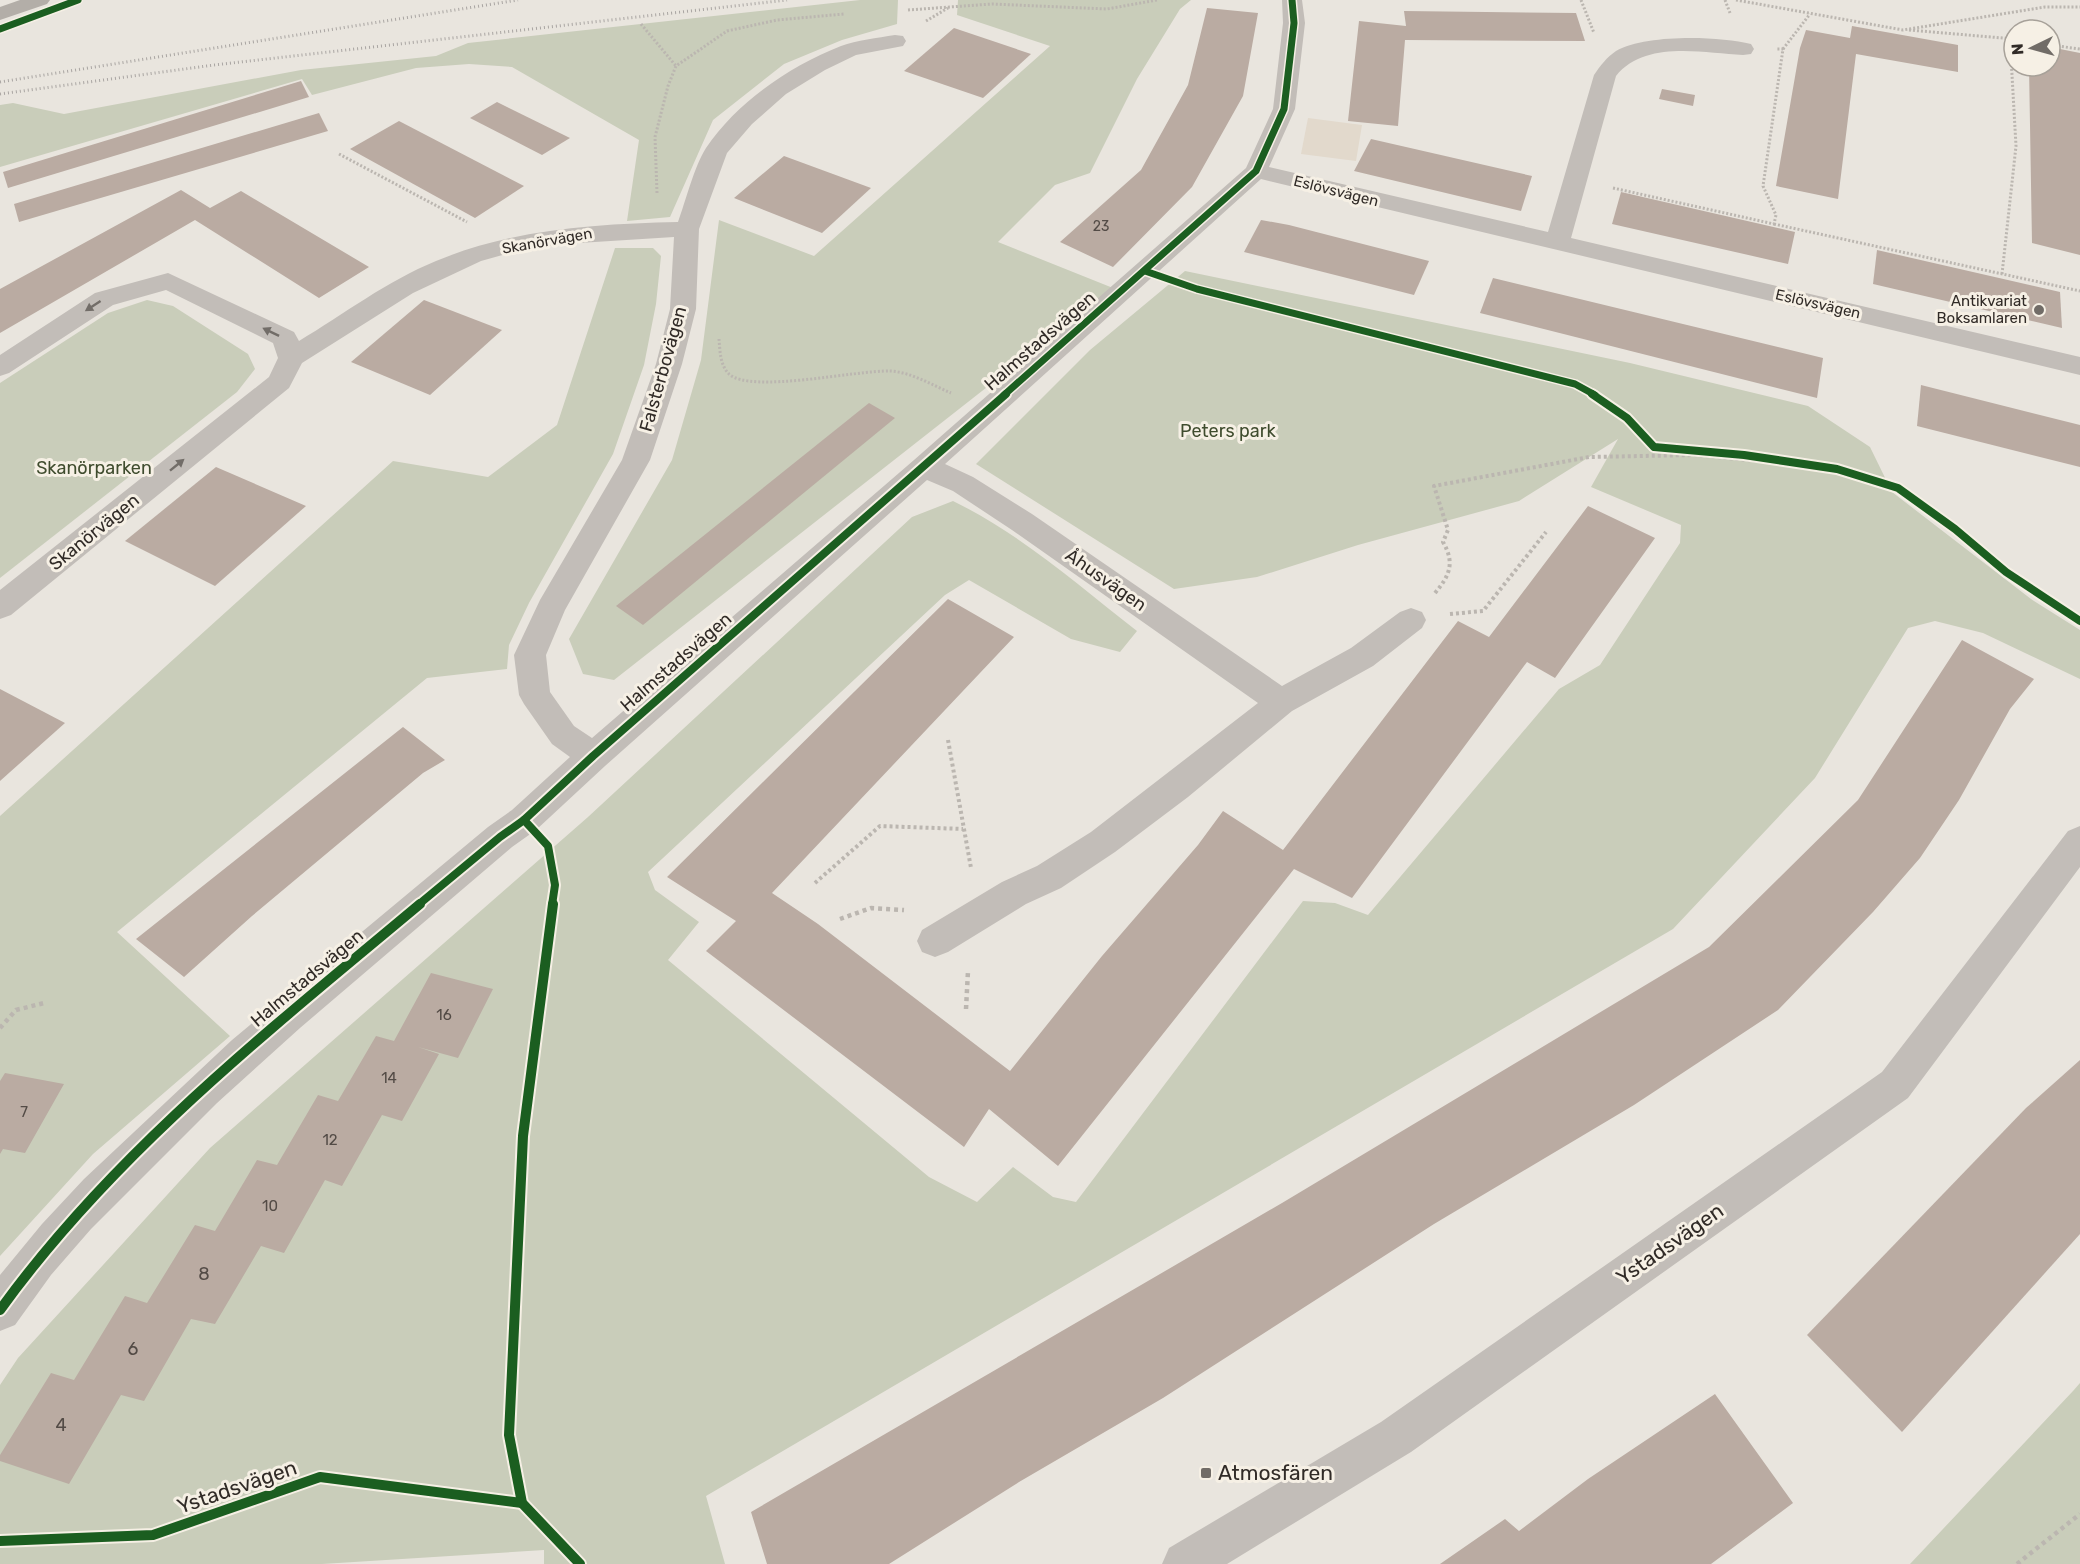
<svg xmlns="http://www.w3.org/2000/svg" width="2080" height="1564" font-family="Rubik,sans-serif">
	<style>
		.green { fill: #c9cdba }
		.plaza { fill: #e2d9cc }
		.building { fill: #baaba2 }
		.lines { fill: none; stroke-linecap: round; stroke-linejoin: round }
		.path-far2 { stroke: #bbb6b0; stroke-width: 3; stroke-dasharray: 2 2; stroke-linecap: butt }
		.path-far1 { stroke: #bbb6b0; stroke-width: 4; stroke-dasharray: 3 3; stroke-linecap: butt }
		.path { stroke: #bbb6b0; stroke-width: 4.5; stroke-dasharray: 4 4; stroke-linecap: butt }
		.street { fill: #c2bdb8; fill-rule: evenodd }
		.secondary { fill: #b3aea8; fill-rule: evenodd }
		.rail { stroke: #a9a5a2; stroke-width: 3; stroke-dasharray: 1 3; stroke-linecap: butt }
		.cycleway-far2-casing { stroke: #f6f0e5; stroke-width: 10 }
		.cycleway-far1-casing { stroke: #f6f0e5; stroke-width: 12 }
		.cycleway-casing { stroke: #f6f0e5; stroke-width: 14 }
		.cycleway-far2 { stroke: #1b5e20; stroke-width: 7 }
		.cycleway-far1 { stroke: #1b5e20; stroke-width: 8 }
		.cycleway { stroke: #1b5e20; stroke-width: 10 }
		.oneway { fill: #726d68 }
		.poi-dot { fill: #716c67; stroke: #f6f0e5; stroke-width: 2 }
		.labels { text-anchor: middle; stroke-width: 6; stroke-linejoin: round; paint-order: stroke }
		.far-number-label { font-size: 14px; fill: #534b46 }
		.far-street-label { font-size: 15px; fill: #312b27; stroke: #f6f0e5 }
		.far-poi-label { font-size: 15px; fill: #312b27; stroke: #f6f0e5; text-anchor: end }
		.number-label { font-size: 15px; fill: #534b46 }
		.street-label { font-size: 18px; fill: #312b27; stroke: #f6f0e5 }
		.park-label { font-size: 18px; fill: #3f4c2e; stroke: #f6f0e5 }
		.near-number-label { font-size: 18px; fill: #534b46 }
		.near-street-label { font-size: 21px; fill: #312b27; stroke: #f6f0e5 }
		.near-poi-label { font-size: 21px; fill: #312b27; stroke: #f6f0e5; text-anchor: start }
	</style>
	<rect width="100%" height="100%" fill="#e9e5de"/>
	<g class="green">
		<polygon points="860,0 898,0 897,24 842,40 784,64 713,120 670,217 627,221 639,140 512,67 469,64 416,68 312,95 302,79 0,167 0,105 13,103 64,114 301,70 436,56 468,43"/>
		<polygon points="958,0 1191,0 1180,9 1137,79 1090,173 1055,185 998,242 1113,288 614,680 583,674 569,639 672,460 701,360 719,220 814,256 1050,46 957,15"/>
		<polygon points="615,248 653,248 661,256 656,304 644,365 613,454 529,603 509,645 507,669 427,678 117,932 230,1036 93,1154 0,1256 0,816 393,461 488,477 557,425"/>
		<path d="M1185 271 1630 363 1808 406 1870 447 1892 492 2031 599 2080 630V679L1983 633 1935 621 1908 628 1815 778 1673 929 706 1496 725 1564H544V1550L322 1564H0V1385L18 1358 210 1148 588 817 912 517 953 501C1021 534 1078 585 1137 631L1120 652 1071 639 969 580 945 595 648 872 655 890 699 922 668 960 929 1177 977 1202 1013 1167 1053 1197 1076 1202 1303 901 1335 903 1368 915 1559 689 1600 665 1680 543 1681 525 1591 487 1618 439 1519 501 1358 545 1257 577 1174 589 976 464 1090 350Z"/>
		<polygon points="147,300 173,306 248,354 255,369 237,392 0,578 0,383 108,313"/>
		<polygon points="2080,1383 2080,1564 1910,1564 2073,1391"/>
	</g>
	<polygon class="plaza" points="1308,118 1362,125 1356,161 1301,154"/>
	<g class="building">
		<polygon points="1207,8 1258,13 1243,96 1192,187 1113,267 1060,242 1141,170 1188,85"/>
		<polygon points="1404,11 1576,13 1585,41 1405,40 1398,126 1348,121 1359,21 1406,26"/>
		<polygon points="1852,26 1958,45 1958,72 1856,54 1838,199 1776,186 1800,48 1806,30 1850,38"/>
		<polygon points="954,28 1031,54 983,98 904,71"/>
		<polygon points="2050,47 2080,53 2080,255 2032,243 2029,66 2050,66"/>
		<polygon points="301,81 309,97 8,188 3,172"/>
		<polygon points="1662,89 1695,95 1693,106 1659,99"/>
		<polygon points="497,102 570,138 542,155 470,118"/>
		<polygon points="319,113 328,131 19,222 14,204"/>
		<polygon points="399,121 524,186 475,218 350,149"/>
		<polygon points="1371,139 1532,176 1521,211 1354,171"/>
		<polygon points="784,156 871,188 822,233 734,198"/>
		<polygon points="181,190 210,208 241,191 369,267 319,298 195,220 0,333 0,289"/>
		<polygon points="1621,192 1795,232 1788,264 1612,224"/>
		<polygon points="1261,220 1289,225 1429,261 1414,295 1244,252"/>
		<polygon points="1877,250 2060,292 2062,328 1873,284"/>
		<polygon points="1493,278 1823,358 1817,398 1480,313"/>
		<polygon points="424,300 502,330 430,395 351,362"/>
		<polygon points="1921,385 2080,425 2080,467 1917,426"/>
		<polygon points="869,403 895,418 643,625 616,606"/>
		<polygon points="216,467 306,506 215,586 125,541"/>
		<polygon points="1588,506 1655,538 1555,678 1527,662 1352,898 1294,869 1058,1166 989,1109 964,1147 706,951 736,921 667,877 948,599 1014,637 772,893 818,924 1010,1071 1102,956 1198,845 1223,811 1283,850 1458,621 1489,637"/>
		<polygon points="1962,640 2034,679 2010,709 1959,800 1920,858 1873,912 1778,1010 1634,1105 1434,1224 1163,1398 1019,1482 889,1564 767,1564 751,1512 1282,1203 1709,947 1858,800"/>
		<polygon points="0,689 65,723 0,781"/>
		<polygon points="403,727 445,760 423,773 252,916 184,977 136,939"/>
		<polygon points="431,973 493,989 458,1058 418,1047 439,1054 402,1121 382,1115 342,1186 325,1180 284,1253 261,1246 215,1324 191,1319 144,1401 121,1395 69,1484 0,1461 0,1455 51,1373 74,1380 125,1296 147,1303 195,1225 215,1231 257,1160 277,1165 318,1095 338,1101 376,1036 394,1041"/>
		<polygon points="2080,1060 2080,1234 1902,1432 1807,1335 2026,1108"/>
		<polygon points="5,1073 64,1084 25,1153 3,1149 0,1154 0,1081"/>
		<polygon points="1715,1394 1793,1503 1711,1564 1440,1564 1505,1519 1519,1531 1588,1479"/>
	</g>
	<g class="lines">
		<g class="path-far2">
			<polyline points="1581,0 1594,33"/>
			<polyline points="1725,0 1730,13"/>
			<polyline points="1736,0 1903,30 2045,7 2080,7"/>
			<polyline points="908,10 992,4 1107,9 1157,0"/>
			<polyline points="926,21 948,8"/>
			<polyline points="641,24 676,66"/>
			<polyline points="1909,30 2014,39"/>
			<polyline points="2050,45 2080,49"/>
			<polyline points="1783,49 1810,14"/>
			<polyline points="339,154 467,222"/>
			<polyline points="1613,188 1774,224 1776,215 1763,186 1783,49 1776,49"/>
			<polyline points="657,193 655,137 668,86 676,66 727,31 777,20 844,14"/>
			<polyline points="1774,224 2080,291"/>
			<polyline points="2002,274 2016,146 2010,39"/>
			<polyline points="1185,285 1575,384 1595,395"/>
			<path d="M719 339C720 351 720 365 729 374 751 394 857 370 890 371 911 372 932 385 951 393"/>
		</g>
		<g class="path-far1">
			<polyline points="1592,394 1627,418 1654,447 1744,455 1837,469 1898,488 1955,529 2006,572 2080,621"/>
			<path d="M1435 593C1450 575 1455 563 1443 542L1448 530 1434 486 1589 457 1695 455 1791 464"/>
			<polyline points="1450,614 1483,611 1546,532"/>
			<polyline points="948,740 971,868"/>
			<polyline points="815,883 880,826 963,829"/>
		</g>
		<g class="path">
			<polyline points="840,919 871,908 904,910"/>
			<polyline points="966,1009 968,971"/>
			<polyline points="0,1028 16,1010 44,1003"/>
			<polyline points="2017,1564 2080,1514"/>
		</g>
		<g class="street">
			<path d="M1282 0H1302L1305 23 1295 109 1269 167 1548 232 1594 75C1600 66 1607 57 1616 51 1646 34 1718 36 1751 44L1754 49 1751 54 1743 55C1702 53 1645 40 1616 76L1571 238 2080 357V375L1261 179 945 464 973 477 1032 514 1282 686 1351 648 1400 612 1411 608 1422 612 1426 620 1422 628 1373 666 1292 711 1188 797 1115 852 1061 888 1026 904 948 952 935 957 922 952 917 941 922 930 1002 882 1037 866 1091 832 1258 703 1012 530 953 491 927 480 605 766 536 830 512 847 300 1028 217 1103 91 1229 51 1275 15 1325 0 1331V1275L42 1224 84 1179 232 1040 488 827 512 810 570 757 552 744 524 704 519 695 514 655 540 600 622 460 656 364 670 309 674 237 563 244 506 254 481 261 413 293 302 363 289 388 11 615 0 619V590L269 377 278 358 273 343 166 290 113 305 9 373 0 376V355L95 293 168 273 294 332 299 341C344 314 387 281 436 261 513 229 595 224 678 222 686 200 694 167 706 148 737 102 790 66 841 46 857 40 877 38 895 35L903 36 906 41 903 46 856 55 825 70 786 94 752 124 727 153 699 229 696 309 682 364 650 460 565 610 546 655 550 692 574 726 592 738 914 460 1246 168 1273 109 1283 23Z"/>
			<polygon points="2080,826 2080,867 1908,1098 1411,1452 1227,1564 1162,1564 1169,1548 1381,1422 1882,1072 2068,831"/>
		</g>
		<polygon class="secondary" points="20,0 50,0 47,4 0,20 0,7"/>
		<g class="rail">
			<polyline points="0,82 518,0"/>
			<polyline points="0,94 214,65 787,0"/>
		</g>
		<defs>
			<g id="cycleway-far2">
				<polyline points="0,29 78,0"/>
				<polyline points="1145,271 1197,289 1575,384 1595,395"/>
				<polyline points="1004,395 1256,171 1284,109 1294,23 1292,0"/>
			</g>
			<g id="cycleway-far1">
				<polyline points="1592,394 1627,418 1654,447 1744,455 1837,469 1898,488 1955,529 2006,572 2080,621"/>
				<polyline points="524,820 548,846 555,885 552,905"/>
				<polyline points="418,905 500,837 524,820 593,756 1006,394"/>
			</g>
			<g id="cycleway">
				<polyline points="553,904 523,1136 509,1435 522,1503 580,1564"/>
				<path d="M0 1310C114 1152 272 1028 420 904"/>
				<polyline points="0,1541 153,1535 320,1477 522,1503"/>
			</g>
		</defs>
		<use href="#cycleway-far2" class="cycleway-far2-casing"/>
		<use href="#cycleway-far1" class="cycleway-far1-casing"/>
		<use href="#cycleway" class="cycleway-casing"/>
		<use href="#cycleway-far2" class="cycleway-far2"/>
		<use href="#cycleway-far1" class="cycleway-far1"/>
		<use href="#cycleway" class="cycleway"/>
	</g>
	<defs><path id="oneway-solid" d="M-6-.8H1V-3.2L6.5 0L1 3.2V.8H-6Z" transform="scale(1.5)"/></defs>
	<g class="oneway">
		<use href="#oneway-solid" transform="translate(93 306) rotate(147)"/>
		<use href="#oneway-solid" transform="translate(271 332) rotate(-154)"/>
		<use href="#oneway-solid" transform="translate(177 465) rotate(-39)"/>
	</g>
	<g class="poi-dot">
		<circle cx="2039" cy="310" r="6"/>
		<rect x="1200" y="1467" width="12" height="12" rx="3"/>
	</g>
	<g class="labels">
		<g class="far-number-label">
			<text x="1101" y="231">23</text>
		</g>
		<g class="far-street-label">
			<text transform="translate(1336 191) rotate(14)" y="5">Eslövsvägen</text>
			<text transform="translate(547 241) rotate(-10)" y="5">Skanörvägen</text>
			<text transform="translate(1818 304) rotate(13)" y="5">Eslövsvägen</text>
		</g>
		<g class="far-poi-label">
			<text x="2027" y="306">Antikvariat<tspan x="2027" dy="17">Boksamlaren</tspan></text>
		</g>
		<g class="number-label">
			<text x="444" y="1020">16</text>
			<text x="389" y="1083">14</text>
			<text x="24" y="1117">7</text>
			<text x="330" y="1145">12</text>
			<text x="270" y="1211">10</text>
		</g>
		<g class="street-label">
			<text transform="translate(1040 341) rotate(-41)" y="6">Halmstadsvägen</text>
			<text transform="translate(663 369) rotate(-74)" y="6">Falsterbovägen</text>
			<text transform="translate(94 532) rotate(-39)" y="6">Skanörvägen</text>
			<text transform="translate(1106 580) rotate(35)" y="6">Åhusvägen</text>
			<text transform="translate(676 662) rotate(-41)" y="6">Halmstadsvägen</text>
			<text transform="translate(307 978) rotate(-40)" y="6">Halmstadsvägen</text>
		</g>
		<g class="park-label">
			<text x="1228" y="437">Peters park</text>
			<text x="94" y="474">Skanörparken</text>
		</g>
		<g class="near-number-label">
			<text x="204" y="1280">8</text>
			<text x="133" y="1355">6</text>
			<text x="61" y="1431">4</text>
		</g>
		<g class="near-street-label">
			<text transform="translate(1670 1244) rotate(-35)" y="7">Ystadsvägen</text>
			<text transform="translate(237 1487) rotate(-19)" y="7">Ystadsvägen</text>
		</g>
		<g class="near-poi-label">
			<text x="1218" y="1480">Atmosfären</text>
		</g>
	</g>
	<g transform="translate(2032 48) rotate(265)"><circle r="28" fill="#f6f0e5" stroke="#a7a199" stroke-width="1.5"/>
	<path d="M0-4.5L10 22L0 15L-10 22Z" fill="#716c67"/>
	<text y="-9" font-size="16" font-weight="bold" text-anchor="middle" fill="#312b27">N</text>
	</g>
</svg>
